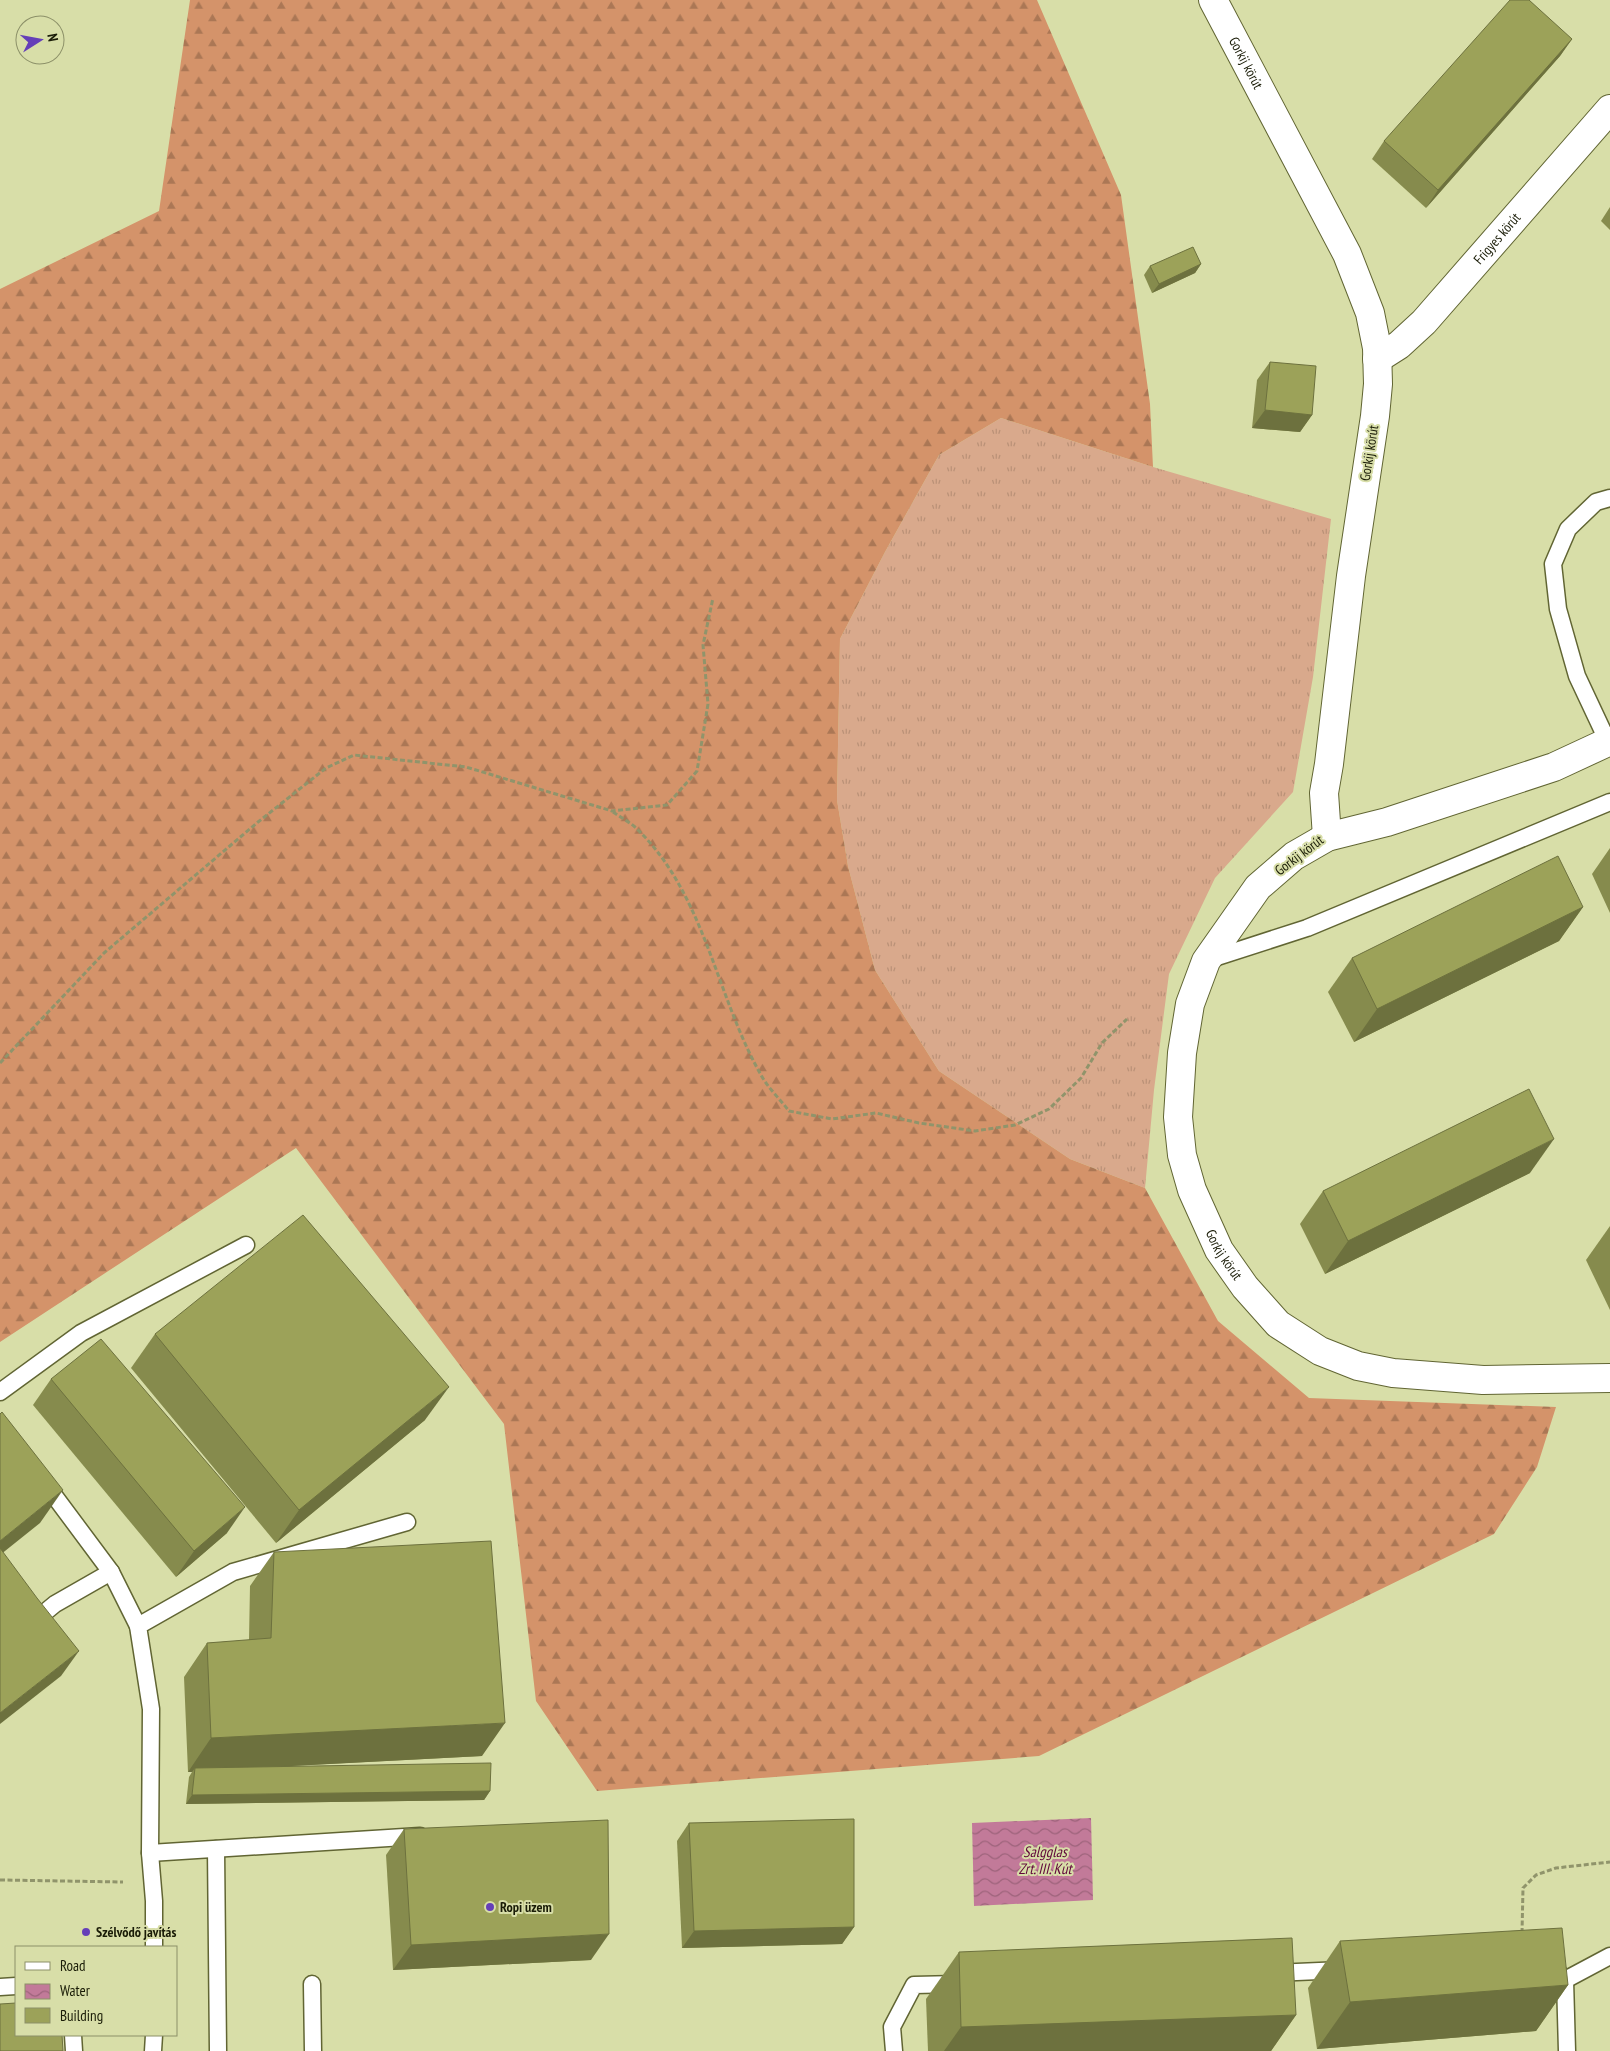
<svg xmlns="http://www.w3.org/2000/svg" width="1610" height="2051" font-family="'PT Sans Narrow',sans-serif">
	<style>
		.grass { fill: url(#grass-tufts) }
		.forest { fill: url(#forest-firs) }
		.water { fill: url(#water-waves) }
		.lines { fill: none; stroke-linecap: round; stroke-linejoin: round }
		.service-casing { stroke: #616533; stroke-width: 19 }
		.minor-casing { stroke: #616533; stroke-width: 30 }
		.path { stroke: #90946b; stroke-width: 3; stroke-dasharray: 5 2.5; stroke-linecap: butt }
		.service { stroke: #fff; stroke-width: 16 }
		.minor { stroke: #fff; stroke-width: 28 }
		.wall { fill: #868b4d }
		.shaded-wall { fill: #6d713e }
		.building { fill: #9ca259; stroke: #6d713e }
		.poi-dot { fill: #653fb8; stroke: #d8dea8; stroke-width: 2 }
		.labels { text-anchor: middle; stroke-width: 4; stroke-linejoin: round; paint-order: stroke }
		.street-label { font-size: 14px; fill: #1a1c07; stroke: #d8dea8 }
		.poi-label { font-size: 14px; font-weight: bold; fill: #1a1c07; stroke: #d8dea8; text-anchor: start }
		.water-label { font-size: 15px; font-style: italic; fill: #5f0539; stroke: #d8dea8 }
	</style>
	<defs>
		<pattern id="grass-tufts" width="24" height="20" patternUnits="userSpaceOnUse" patternTransform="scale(1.25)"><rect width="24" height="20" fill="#d9a98c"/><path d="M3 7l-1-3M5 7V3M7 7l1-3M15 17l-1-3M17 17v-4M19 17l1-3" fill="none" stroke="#ba9177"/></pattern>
		<pattern id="forest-firs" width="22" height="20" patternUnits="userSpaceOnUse" patternTransform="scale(1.25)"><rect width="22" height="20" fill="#d4936a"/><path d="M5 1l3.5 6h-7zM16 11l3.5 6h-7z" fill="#ab7755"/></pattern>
		<pattern id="water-waves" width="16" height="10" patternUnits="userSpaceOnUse" patternTransform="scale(1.25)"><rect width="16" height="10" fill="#c27a99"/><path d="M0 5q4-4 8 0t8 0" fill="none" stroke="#9d637b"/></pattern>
	</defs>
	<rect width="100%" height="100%" fill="#d8dea8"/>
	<polygon class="grass" points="1001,418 1153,467 1331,519 1313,677 1293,792 1215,878 1169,974 1154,1090 1145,1188 1070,1159 939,1071 875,970 848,866 837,800 840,639 885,552 939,455"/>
	<polygon class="forest" points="190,0 1037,0 1121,195 1150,404 1153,467 1001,418 939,455 885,552 840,639 837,800 848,866 875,970 939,1071 1070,1159 1145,1188 1218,1321 1309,1398 1556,1407 1537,1467 1494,1534 1039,1756 597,1791 536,1701 504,1424 296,1148 0,1342 0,289 159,211"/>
	<polygon class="water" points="1091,1818 1093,1900 974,1906 972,1823"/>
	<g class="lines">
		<defs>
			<g id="service">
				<polyline points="1608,742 1577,676 1558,609 1553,564 1568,529 1596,502 1610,498"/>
				<polyline points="1208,960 1307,928 1610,802"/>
				<polyline points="0,1392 81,1333 246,1245"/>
				<polyline points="44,1482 111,1572 138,1626"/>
				<polyline points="38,1618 55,1604 111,1572"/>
				<polyline points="216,1849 218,2051"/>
				<polyline points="150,1853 420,1836"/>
				<polyline points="154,1947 154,1901 150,1853 151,1709 138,1626 233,1572 407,1522"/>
				<polyline points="1557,1971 1565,1980 1567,2051"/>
				<polyline points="1274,1973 1342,1970"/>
				<polyline points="1565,1980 1610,1956"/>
				<polyline points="312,1984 313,2051"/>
				<polyline points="0,1987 16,1986"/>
				<polyline points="73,2035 74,2051"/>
				<polyline points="153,2051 154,2035"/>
				<polyline points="894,2051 892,2027 914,1985 957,1984"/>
			</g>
			<g id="minor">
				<path id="s1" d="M1213 0 1347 254 1370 313 1377 348 1378 384 1375 416 1351 576 1329 764 1324 793 1327 837"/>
				<path id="s2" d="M1377 359 1399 345 1424 322 1610 109"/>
				<path id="s3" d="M1610 741 1554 767 1387 822 1327 837 1294 856 1258 887 1206 961 1190 1004 1182 1053 1178 1117 1182 1155 1192 1190 1219 1250 1245 1287 1278 1324 1320 1351 1358 1366 1393 1373 1483 1380 1610 1378"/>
			</g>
		</defs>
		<use href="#service" class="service-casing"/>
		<use href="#minor" class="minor-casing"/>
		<g class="path">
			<path d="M613 812C620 817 628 821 635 827 705 893 715 994 761 1075 768 1088 780 1099 789 1111L832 1119 876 1113 919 1123 975 1131 1015 1125 1049 1109 1081 1078 1102 1043 1127 1019"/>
			<polyline points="0,1063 104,953 258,822 326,768 354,755 466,767 612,811 667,805 697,771 708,704 703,645 713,598"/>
			<polyline points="0,1880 123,1882"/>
			<polyline points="1522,1933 1523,1888 1536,1875 1556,1868 1610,1862"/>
		</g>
		<use href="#service" class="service"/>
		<use href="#minor" class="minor"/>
	</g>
	<g class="wall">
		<polygon points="1572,39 1560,56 1426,208 1372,159 1384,141"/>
		<polygon points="1610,207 1610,230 1601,221"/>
		<polygon points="1201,264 1195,273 1152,293 1144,275 1150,266"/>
		<polygon points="1270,362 1312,415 1300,432 1252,428 1257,380"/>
		<polygon points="1610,848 1610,913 1592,874"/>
		<polygon points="1583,907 1559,941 1354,1042 1328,992 1352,958"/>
		<polygon points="1530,1173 1325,1274 1300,1224 1323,1191"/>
		<polygon points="1610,1226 1610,1310 1586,1260"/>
		<polygon points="155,1334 425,1420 276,1543 131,1368"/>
		<polygon points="51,1379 227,1533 176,1577 33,1405"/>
		<polygon points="274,1552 482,1756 288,1766 490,1791 484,1800 186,1804 189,1777 192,1772 188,1772 184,1677 207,1643 249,1640 250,1586"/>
		<polygon points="689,1823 854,1927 842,1944 682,1948 677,1841"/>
		<polygon points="404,1829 591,1960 393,1970 386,1855"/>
		<polygon points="1340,1941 1568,1985 1536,2031 1317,2049 1308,1988"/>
		<polygon points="959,1952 1296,2015 1271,2051 928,2051 926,1999"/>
	</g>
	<g class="shaded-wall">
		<polygon points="1572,39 1560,56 1426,208 1438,190"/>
		<polygon points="1201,264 1195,273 1152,293 1159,284"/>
		<polygon points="1265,410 1312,415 1300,432 1252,428"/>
		<polygon points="1583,907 1559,941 1354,1042 1377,1009"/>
		<polygon points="1554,1139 1530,1173 1325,1274 1348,1241"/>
		<polygon points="449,1387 425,1420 276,1543 299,1510"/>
		<polygon points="63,1490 40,1523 0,1555 0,1541"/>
		<polygon points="245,1507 227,1533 176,1577 194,1551"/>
		<polygon points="79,1651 61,1676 0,1724 0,1713"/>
		<polygon points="505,1723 482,1756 195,1771 195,1768 192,1772 188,1772 211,1738"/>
		<polygon points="490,1791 484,1800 186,1804 192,1795"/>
		<polygon points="854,1927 842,1944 682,1948 694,1931"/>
		<polygon points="609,1934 591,1960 393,1970 411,1945"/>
		<polygon points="1568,1985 1536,2031 1317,2049 1350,2002"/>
		<polygon points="1296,2015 1271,2051 944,2051 961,2027"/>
	</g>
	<g class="building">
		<polygon points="1510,0 1529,0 1572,39 1438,190 1384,141"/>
		<polygon points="1193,247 1201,264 1159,284 1150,266"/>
		<polygon points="1270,362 1316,366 1312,415 1265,410"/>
		<polygon points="1558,856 1583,907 1377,1009 1352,958"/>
		<polygon points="1529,1089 1554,1139 1348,1241 1323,1191"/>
		<polygon points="303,1215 449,1387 299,1510 155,1334"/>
		<polygon points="101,1339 245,1507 194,1551 51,1379"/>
		<polygon points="2,1412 63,1490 0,1541 0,1414"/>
		<polygon points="491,1541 505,1723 211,1738 207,1643 271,1638 274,1552"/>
		<polygon points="0,1548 37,1598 79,1651 0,1713"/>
		<polygon points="491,1763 490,1791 192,1795 195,1768"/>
		<polygon points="854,1819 854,1927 694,1931 689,1823"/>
		<polygon points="608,1820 609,1934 411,1945 404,1829"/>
		<polygon points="1562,1928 1568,1985 1350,2002 1340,1941"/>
		<polygon points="1292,1938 1296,2015 961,2027 959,1952"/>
		<polygon points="16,2003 16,2035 62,2035 63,2051 0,2051 0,2004"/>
	</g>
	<g class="poi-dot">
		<circle cx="490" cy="1907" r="5"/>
		<circle cx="86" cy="1932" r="5"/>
	</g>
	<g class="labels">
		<g class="street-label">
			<text dy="5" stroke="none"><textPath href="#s1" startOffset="71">Gorkij körút</textPath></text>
			<text dy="5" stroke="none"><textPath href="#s2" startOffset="171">Frigyes körút</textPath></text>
			<text transform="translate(1369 453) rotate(-81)" y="5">Gorkij körút</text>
			<text transform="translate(1299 855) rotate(-37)" y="5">Gorkij körút</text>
			<text dy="5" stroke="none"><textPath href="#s3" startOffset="782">Gorkij körút</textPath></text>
		</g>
		<g class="poi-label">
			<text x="500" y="1912">Ropi üzem</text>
			<text x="96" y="1937">Szélvődő javítás</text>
		</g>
		<g class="water-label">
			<text x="1045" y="1857">Salgglas<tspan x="1045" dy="17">Zrt. III. Kút</tspan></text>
		</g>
	</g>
	<rect x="15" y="1946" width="162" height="90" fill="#d8dea8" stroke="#8c9068"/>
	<rect x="25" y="1962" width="25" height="8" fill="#ffffff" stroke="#8c9068"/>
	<text x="60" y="1971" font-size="15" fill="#1a1c07">Road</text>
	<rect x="25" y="1984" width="25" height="15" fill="url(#water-waves)" stroke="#8c9068"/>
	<text x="60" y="1996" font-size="15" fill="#1a1c07">Water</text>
	<rect x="25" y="2008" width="25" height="15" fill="#9ca259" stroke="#8c9068"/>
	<text x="60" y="2021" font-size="15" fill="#1a1c07">Building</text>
	<g transform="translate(40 40) rotate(79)"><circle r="24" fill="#d8dea8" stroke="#8c9068"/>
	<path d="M0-4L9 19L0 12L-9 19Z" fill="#653fb8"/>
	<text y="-8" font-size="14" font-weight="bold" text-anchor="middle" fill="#1a1c07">N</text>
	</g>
</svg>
